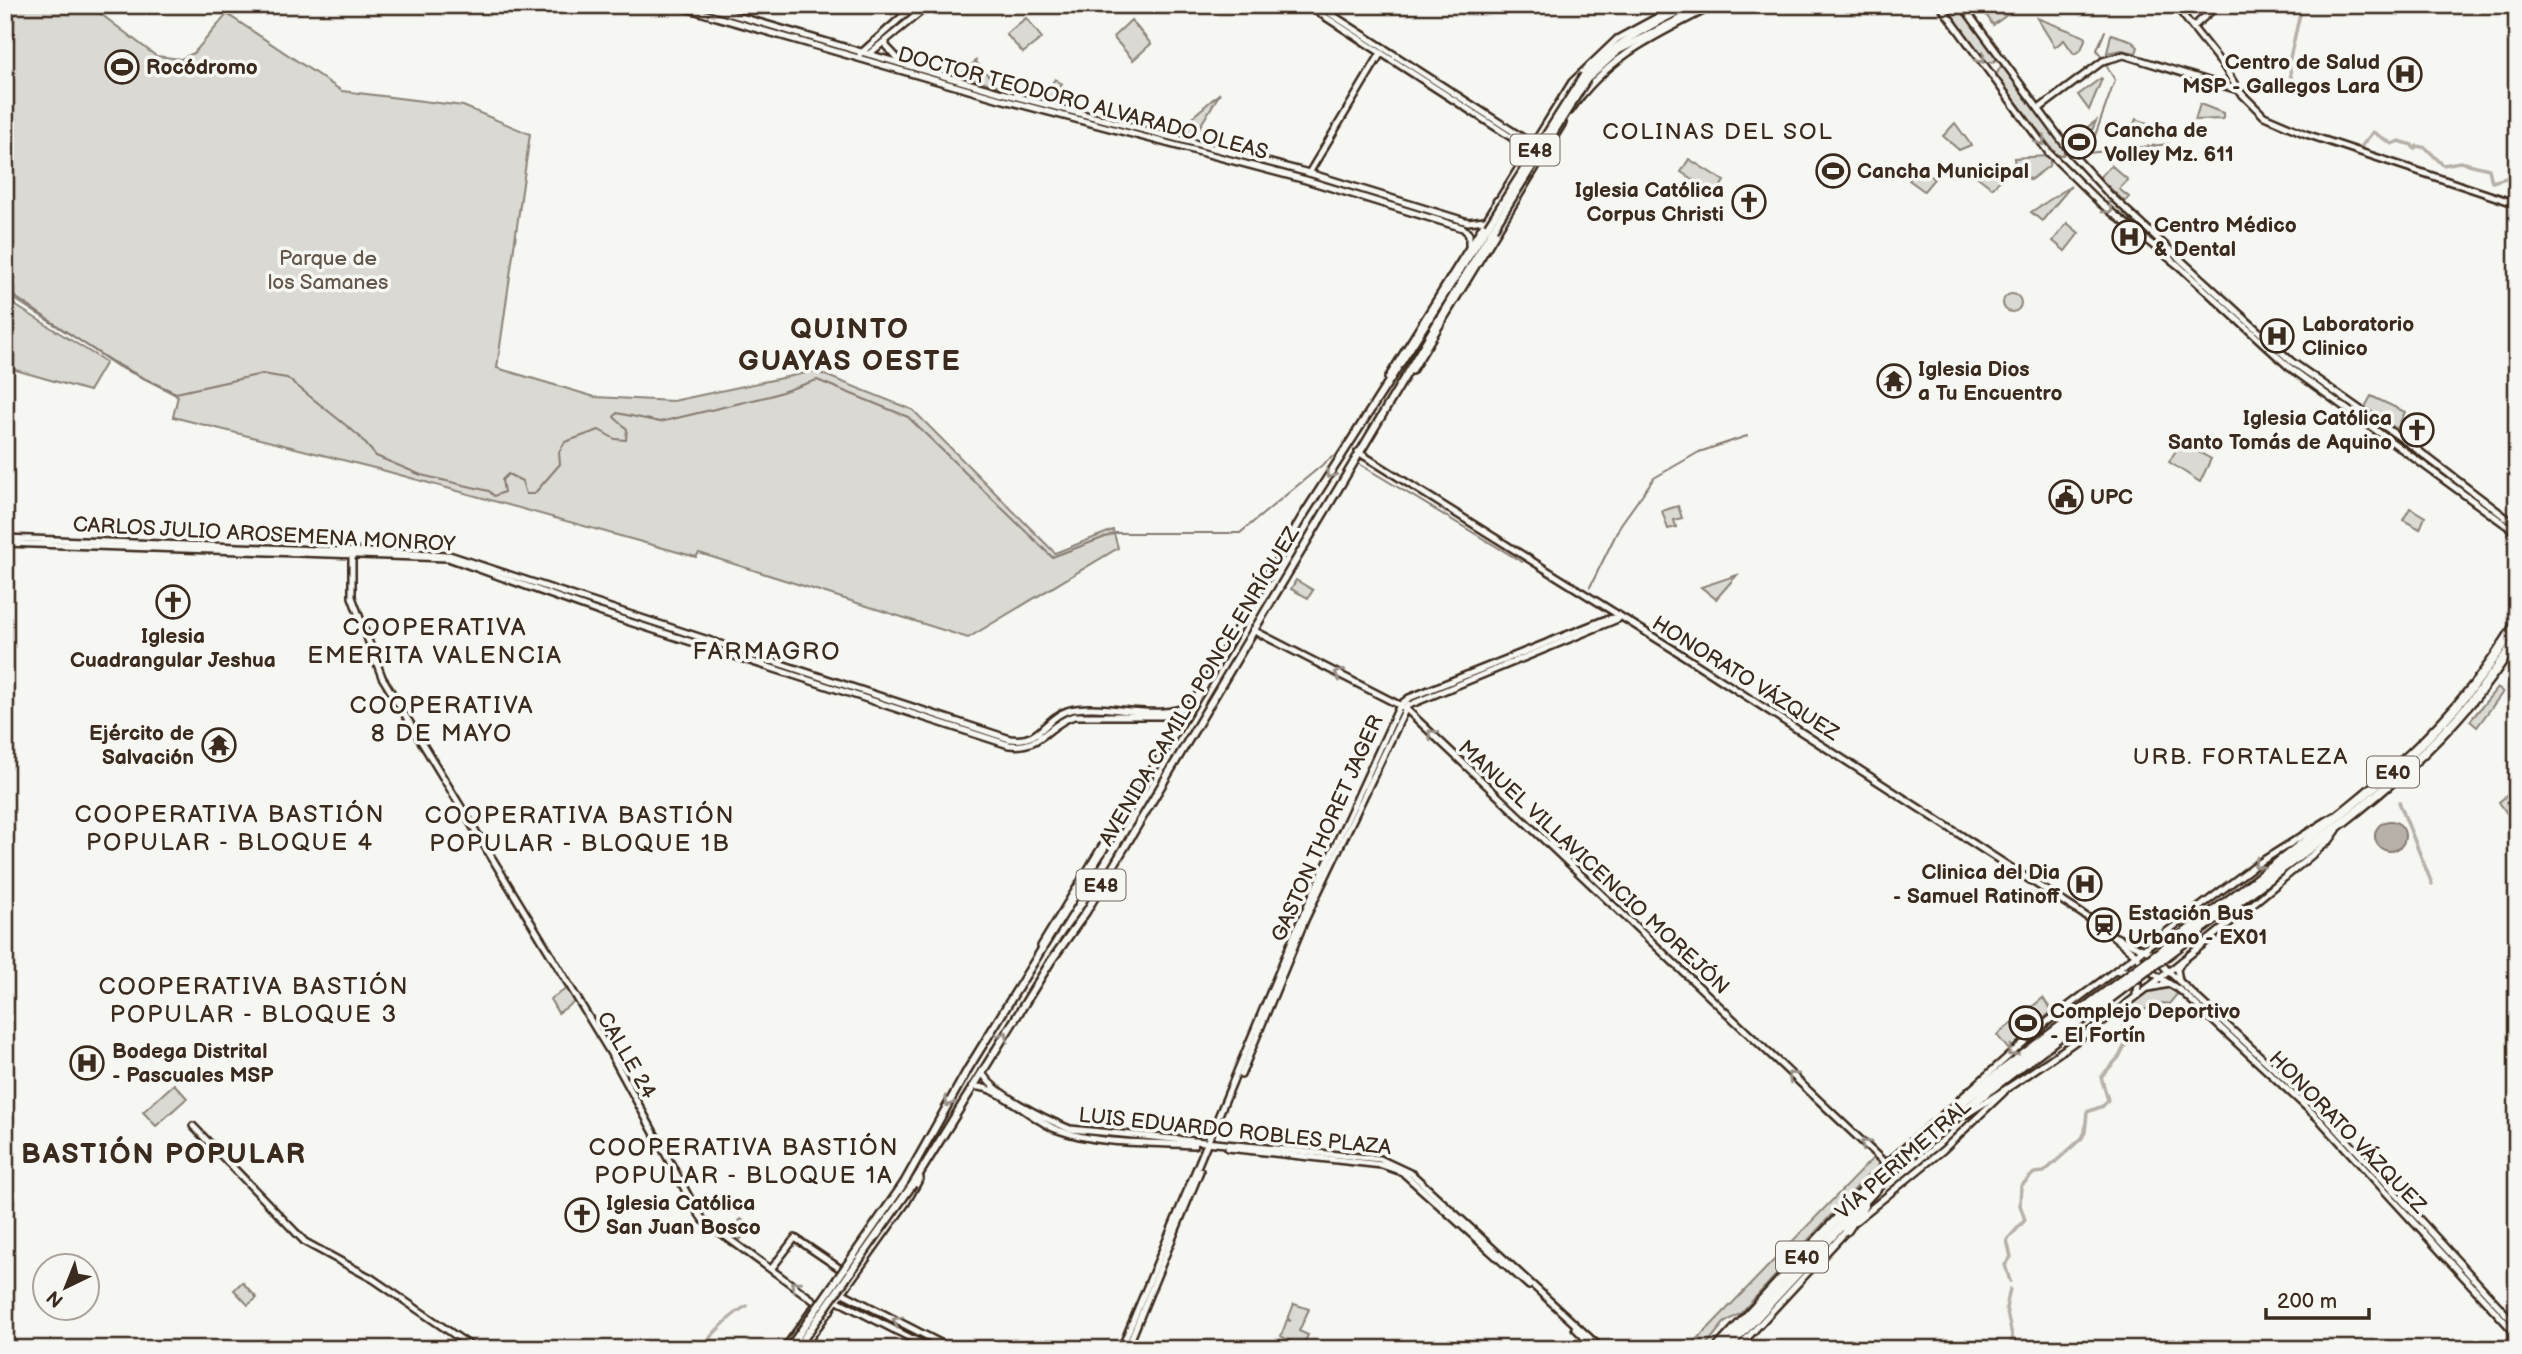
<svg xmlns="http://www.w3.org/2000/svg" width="2522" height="1354" font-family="'Balsamiq Sans',sans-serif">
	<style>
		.green { fill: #dad9d3; stroke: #8a8278; stroke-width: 2 }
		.water { fill: #b6b0a9; stroke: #857a71; stroke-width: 2 }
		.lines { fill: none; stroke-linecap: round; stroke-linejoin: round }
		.stream { stroke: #857a71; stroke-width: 2 }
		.canal { stroke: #b6b0a9; stroke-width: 3.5 }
		.secondary-casing { stroke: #3b2a1e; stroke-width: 10 }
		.primary-casing { stroke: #3b2a1e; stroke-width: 11 }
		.highway-casing { stroke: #3b2a1e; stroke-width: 13 }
		.secondary { stroke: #f6f6f2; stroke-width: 5 }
		.primary { stroke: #f6f6f2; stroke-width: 6 }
		.highway { stroke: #f6f6f2; stroke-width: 8 }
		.primary-bridge-casing { stroke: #3b2a1e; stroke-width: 11; stroke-linecap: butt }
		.highway-bridge-casing { stroke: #3b2a1e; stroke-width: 13; stroke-linecap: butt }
		.primary-bridge { stroke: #f6f6f2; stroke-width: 6 }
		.highway-bridge { stroke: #f6f6f2; stroke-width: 8 }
		.oneway { stroke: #989088 }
		.labels { text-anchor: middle; stroke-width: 7; stroke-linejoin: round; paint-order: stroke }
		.shield { fill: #f6f6f2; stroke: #73675e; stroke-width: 2 }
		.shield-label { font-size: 19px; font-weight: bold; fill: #3b2a1e }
		.poi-label { font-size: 21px; font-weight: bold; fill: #3b2a1e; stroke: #f6f6f2; text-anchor: start }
		.street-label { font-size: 21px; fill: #3b2a1e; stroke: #f6f6f2 }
		.park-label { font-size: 21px; fill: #63564b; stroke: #f6f6f2 }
		.neighbourhood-label { font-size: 23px; letter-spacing: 2px; fill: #3b2a1e; stroke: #f6f6f2 }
		.quarter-label { font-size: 24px; letter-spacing: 2px; fill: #3b2a1e; stroke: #f6f6f2 }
		.district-label { font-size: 28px; font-weight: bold; letter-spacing: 2px; fill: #3b2a1e; stroke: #f6f6f2 }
	</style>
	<rect width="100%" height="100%" fill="#f6f6f2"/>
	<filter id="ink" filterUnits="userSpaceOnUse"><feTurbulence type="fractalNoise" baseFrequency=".0143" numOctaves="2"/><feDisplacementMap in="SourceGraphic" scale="14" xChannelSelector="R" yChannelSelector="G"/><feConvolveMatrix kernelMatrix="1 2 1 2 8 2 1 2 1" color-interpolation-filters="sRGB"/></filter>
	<g filter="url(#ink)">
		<g class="green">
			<polygon points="5,5 89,5 156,56 181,59 194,53 227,14 342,91 463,106 530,134 497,368 595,397 673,401 815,371 913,410 1055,553 1113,530 1118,548 968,638 699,553 696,557 382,470 173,417 178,396 113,362 5,293"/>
			<polygon points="1943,5 1960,5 1997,57 1994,62 1986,62"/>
			<polygon points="1980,5 2002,5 2014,10 1993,25"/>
			<polygon points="1026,18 1042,38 1023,53 1006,34"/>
			<polygon points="2037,18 2086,37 2081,50 2074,54 2064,40 2055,47"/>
			<polygon points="1131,20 1151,44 1133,60 1113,37"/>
			<polygon points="2111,34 2130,40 2138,47 2136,53 2122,50 2107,53"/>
			<polygon points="976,61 976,62 998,86 960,75"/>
			<polygon points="2001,66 2005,67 2066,147 2063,155 2057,155 1996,75"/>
			<polygon points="2101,78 2102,79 2089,110 2078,95"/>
			<polygon points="1055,79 1062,84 1053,102 1042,98"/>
			<polygon points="1220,93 1193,138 1174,133"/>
			<polygon points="2200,104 2223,113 2223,119 2195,120"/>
			<polygon points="2136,119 2169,131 2130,133"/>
			<polygon points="2096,121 2085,147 2073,149 2067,142"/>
			<polygon points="1955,123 1971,145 1959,150 1943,136"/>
			<polygon points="2047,156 2051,159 2049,166 2030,180 2021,167 2015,167 2014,158"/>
			<polygon points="1689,159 1724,181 1716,194 1681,172"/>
			<polygon points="2111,165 2128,180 2119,189 2129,197 2125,202 2099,178"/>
			<polygon points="1919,167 1934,179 1924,191 1909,180"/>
			<polygon points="2012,169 1992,188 1975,175 1976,172"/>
			<polygon points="2071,186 2042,221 2031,212"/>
			<polygon points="2067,223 2079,233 2065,251 2053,241"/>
			<circle cx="2012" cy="303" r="9"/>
			<polygon points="5,299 106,362 89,391 5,367"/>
			<polygon points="2371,396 2405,412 2397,429 2365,407"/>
			<polygon points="2181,442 2211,459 2200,482 2169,462"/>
			<polygon points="1678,506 1682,518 1674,520 1676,527 1668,529 1662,511"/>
			<polygon points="2410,508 2425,517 2420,529 2403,520"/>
			<polygon points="1737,575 1716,599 1701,587"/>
			<polygon points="1296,580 1313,590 1308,598 1291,589"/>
			<polygon points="2497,688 2503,692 2477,727 2470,721"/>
			<polygon points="2511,792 2517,800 2517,809 2508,815 2499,802"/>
			<path d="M2162 985 2179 992 2169 1004C2153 1000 2140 1013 2128 1022L2120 1014 2151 989Z"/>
			<polygon points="568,988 576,1001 558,1013 550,999"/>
			<polygon points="2043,998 2052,1011 2009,1050 1997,1035"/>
			<polygon points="174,1084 187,1098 156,1126 143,1112"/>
			<polygon points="1873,1158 1880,1164 1879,1169 1867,1176 1741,1313 1724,1323 1703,1349 1688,1349"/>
			<polygon points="741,1219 751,1227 740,1240 728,1233"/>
			<polygon points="242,1282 257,1298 248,1305 234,1290"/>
			<polygon points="1294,1304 1309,1309 1299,1331 1308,1335 1302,1348 1281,1336 1287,1320 1291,1321 1288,1319"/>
		</g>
		<circle class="water" cx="2390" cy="836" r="15"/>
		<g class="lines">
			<g class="stream">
				<polyline points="2092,144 2115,80 2097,50 2105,31"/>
				<polyline points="2079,154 2169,144"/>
				<polyline points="5,290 117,366 176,393 262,374 287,378 358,435 376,456 421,475 489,491 494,496 504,492 502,480 508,474 522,481 526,494 534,494 560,464 559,452 565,442 599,430 615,439 626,440 627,429 614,417 617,413 660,422 770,396 817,380 908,417 1052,557 1116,533 1240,533 1332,457"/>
				<polyline points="1361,465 1522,562"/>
				<polyline points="1590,587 1621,524 1654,478 1699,452 1747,436"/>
			</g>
			<g class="canal">
				<polyline points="2293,92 2289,62 2302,5"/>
				<polyline points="2360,148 2373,132 2392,144 2399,141 2412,145 2414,149 2417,146 2426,148 2443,165 2460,162 2489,169 2492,182 2517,175"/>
				<polyline points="2399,802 2432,884"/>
				<polyline points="2010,1281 2005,1265 2011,1257 2007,1240 2025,1220 2020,1205 2021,1186 2034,1173 2044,1172 2082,1138 2085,1132 2087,1112 2103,1106 2108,1100 2101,1077 2119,1057 2130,1035 2124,1025"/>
				<path d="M702 1349C708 1337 735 1311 747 1306"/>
				<polyline points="2005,1349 2013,1340 2006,1308 2010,1289"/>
			</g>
			<defs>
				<g id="secondary">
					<polyline points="675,5 1000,99 1306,180 1463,228 1469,234 1469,245"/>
					<polyline points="700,5 1002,93 1309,173 1468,222 1485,220"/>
					<polyline points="1307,5 1531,150"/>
					<polyline points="1317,5 1534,145"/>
					<polyline points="1940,5 2049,153 2100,203 2179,266 2289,367 2517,533"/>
					<polyline points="1962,5 2071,153 2109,194 2291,361 2415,448 2517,526"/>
					<polyline points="2175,5 2225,68 2238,90"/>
					<polyline points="2193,27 2218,5"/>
					<polyline points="886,41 886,46 900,61"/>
					<polyline points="860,54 915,5"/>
					<polyline points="869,54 929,5"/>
					<polyline points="2040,108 2103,61 2124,55 2238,90 2264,116 2306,134 2517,204"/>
					<path d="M1570 111C1608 55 1657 35 1715 5"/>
					<polyline points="1309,173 1381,53"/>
					<polyline points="1412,371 1563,123"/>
					<polyline points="1388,378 1572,82 1617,39 1680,5"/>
					<polyline points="1358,452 1684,656 2101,926 2136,955 2148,970 2181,991 2319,1119 2517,1335"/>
					<path d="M5 538 449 555 1010 739C1042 743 1043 719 1067 711 1103 700 1160 725 1192 703"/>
					<path d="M5 543 448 558 599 612 1009 745C1042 749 1046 725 1074 716H1171L1176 720V729"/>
					<polyline points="352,556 352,597 382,677 611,1054 695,1208 703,1220 817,1303 827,1302 830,1311"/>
					<polyline points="1253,630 1405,708 1887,1165"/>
					<polyline points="2114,936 2153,954 2167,970 2325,1116 2517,1326"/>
					<polyline points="1041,946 1107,838"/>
					<path d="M2118 971C2133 968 2142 980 2136 994"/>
					<polyline points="2179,981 2177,969 2182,961"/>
					<polyline points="2149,988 2169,984"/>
					<path d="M982 1071C988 1092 1050 1121 1070 1129L1380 1159 1412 1174 1602 1349"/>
					<polyline points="1241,1075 1305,920 1407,706 1618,619"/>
					<path d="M972 1087C999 1084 1032 1121 1058 1130 1099 1145 1150 1142 1194 1145"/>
					<polyline points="1960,1099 2047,1022 2254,866 2334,816"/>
					<path d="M1965 1115C2094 1036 2214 937 2330 840L2337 830"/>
					<polyline points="193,1126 305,1242 373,1279 475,1349"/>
					<polyline points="1228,1148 1382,1165 1402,1172 1529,1286"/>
					<polyline points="1856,1221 1943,1150 2004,1092"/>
					<polyline points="772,1268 795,1238 845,1272"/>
					<polyline points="841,1292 952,1349"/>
					<polyline points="836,1300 932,1349"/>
					<polyline points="1575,1328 1596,1349"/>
					<polyline points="784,1349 817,1303"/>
					<polyline points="802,1349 906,1203 920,1178"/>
					<polyline points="1121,1349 1298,926 1400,705 1409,698 1604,620 1619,617"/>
					<polyline points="1127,1349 1200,1171"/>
					<polyline points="1737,1349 1849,1228"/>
				</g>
				<g id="primary">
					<path d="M1584 75C1616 42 1650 25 1691 5"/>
					<polyline points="1587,79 1619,50 1708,5"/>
					<polyline points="1490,221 1497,201"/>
					<polyline points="904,1183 968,1069 1201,691 1301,519 1488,226"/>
					<polyline points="913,1184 1051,961 1086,912 1493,229"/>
				</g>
				<g id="highway">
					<path d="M2240 892C2345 810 2449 740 2517 622"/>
					<path d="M2244 897C2345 821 2450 749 2517 638"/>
					<polyline points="1847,1230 1863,1206"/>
					<polyline points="1717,1349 1887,1165 1946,1114 2093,1002"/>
					<polyline points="1727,1349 1893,1170 1988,1091 2098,1007"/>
				</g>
			</defs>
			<use href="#secondary" class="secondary-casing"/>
			<use href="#primary" class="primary-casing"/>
			<use href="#highway" class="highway-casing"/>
			<use href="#secondary" class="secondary"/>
			<use href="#primary" class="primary"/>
			<use href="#highway" class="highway"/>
			<defs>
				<g id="primary-bridge">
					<polyline points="1488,226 1584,75"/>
					<polyline points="1493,229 1587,79"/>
					<polyline points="792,1344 904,1183"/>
					<polyline points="797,1348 913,1184"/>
				</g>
				<g id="highway-bridge">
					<polyline points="2093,1002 2240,892"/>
					<polyline points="2098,1007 2244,897"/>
				</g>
			</defs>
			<use href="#primary-bridge" class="primary-bridge-casing"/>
			<use href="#highway-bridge" class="highway-bridge-casing"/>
			<use href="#primary-bridge" class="primary-bridge"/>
			<use href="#highway-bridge" class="highway-bridge"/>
		</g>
		<defs><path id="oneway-chevron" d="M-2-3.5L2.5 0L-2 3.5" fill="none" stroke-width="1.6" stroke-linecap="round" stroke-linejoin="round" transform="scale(1.75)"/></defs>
		<g class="oneway">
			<use href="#oneway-chevron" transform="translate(1981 59) rotate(51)"/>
			<use href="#oneway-chevron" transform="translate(2041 141) rotate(54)"/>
			<use href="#oneway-chevron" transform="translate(2108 209) rotate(37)"/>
			<use href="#oneway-chevron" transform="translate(1330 474) rotate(123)"/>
			<use href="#oneway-chevron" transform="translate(1339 674) rotate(-153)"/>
			<use href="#oneway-chevron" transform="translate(1432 734) rotate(-136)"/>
			<use href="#oneway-chevron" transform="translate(2258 864) rotate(145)"/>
			<use href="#oneway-chevron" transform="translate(1004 1036) rotate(-58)"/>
			<use href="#oneway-chevron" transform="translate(2012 1052) rotate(140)"/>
			<use href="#oneway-chevron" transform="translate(1792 1076) rotate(-137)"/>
			<use href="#oneway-chevron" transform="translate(949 1102) rotate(119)"/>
			<use href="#oneway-chevron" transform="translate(1865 1144) rotate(-137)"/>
			<use href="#oneway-chevron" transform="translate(795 1285) rotate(-143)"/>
			<use href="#oneway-chevron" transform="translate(897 1321) rotate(-153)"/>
		</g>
	</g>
	<defs>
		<symbol id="stadium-ring" viewBox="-11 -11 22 22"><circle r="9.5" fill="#f6f6f2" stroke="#3b2a1e" stroke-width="1.5"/><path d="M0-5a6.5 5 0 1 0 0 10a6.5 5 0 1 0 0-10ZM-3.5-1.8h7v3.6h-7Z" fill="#3b2a1e"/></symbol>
		<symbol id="hospital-ring" viewBox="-11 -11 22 22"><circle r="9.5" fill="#f6f6f2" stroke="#3b2a1e" stroke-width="1.5"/><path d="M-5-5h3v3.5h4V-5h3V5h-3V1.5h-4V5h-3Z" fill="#3b2a1e"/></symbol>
		<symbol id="church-ring" viewBox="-11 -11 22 22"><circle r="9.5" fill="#f6f6f2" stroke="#3b2a1e" stroke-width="1.5"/><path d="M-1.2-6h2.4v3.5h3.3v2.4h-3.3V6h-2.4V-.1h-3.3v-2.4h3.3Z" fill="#3b2a1e"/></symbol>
		<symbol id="temple-ring" viewBox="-11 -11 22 22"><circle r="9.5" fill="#f6f6f2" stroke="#3b2a1e" stroke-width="1.5"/><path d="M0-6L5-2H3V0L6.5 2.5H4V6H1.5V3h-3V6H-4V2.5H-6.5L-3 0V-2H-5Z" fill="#3b2a1e"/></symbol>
		<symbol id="civic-ring" viewBox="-11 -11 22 22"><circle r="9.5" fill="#f6f6f2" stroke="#3b2a1e" stroke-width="1.5"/><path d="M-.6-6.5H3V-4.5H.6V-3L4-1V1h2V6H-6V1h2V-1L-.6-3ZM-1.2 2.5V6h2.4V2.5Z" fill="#3b2a1e"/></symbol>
		<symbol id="station-ring" viewBox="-11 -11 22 22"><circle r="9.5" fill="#f6f6f2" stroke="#3b2a1e" stroke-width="1.5"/><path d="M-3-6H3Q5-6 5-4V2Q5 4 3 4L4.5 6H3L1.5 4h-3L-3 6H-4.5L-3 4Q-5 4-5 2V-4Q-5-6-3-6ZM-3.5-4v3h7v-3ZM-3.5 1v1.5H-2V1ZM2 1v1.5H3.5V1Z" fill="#3b2a1e"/></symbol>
	</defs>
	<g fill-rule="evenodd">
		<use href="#stadium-ring" x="103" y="48" width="38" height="38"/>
		<use href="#hospital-ring" x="2386" y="55" width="38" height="38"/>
		<use href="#stadium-ring" x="2060" y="123" width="38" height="38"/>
		<use href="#stadium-ring" x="1814" y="152" width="38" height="38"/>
		<use href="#church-ring" x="1730" y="183" width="38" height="38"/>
		<use href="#hospital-ring" x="2110" y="218" width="38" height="38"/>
		<use href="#hospital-ring" x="2258" y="317" width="38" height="38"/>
		<use href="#temple-ring" x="1875" y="362" width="38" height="38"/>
		<use href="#church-ring" x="2398" y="411" width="38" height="38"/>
		<use href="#civic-ring" x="2047" y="478" width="38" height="38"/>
		<use href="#church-ring" x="154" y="583" width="38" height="38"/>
		<use href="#temple-ring" x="200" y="726" width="38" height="38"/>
		<use href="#hospital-ring" x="2066" y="865" width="38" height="38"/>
		<use href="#station-ring" x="2085" y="906" width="38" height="38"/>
		<use href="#stadium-ring" x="2007" y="1004" width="38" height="38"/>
		<use href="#hospital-ring" x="68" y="1044" width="38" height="38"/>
		<use href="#church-ring" x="563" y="1196" width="38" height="38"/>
	</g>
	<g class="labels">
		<g class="shield">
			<rect x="1510.5" y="134.5" width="49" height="31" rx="5"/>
			<rect x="2367" y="756.5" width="52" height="31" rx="5"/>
			<rect x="1076.5" y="869.5" width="49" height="31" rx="5"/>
			<rect x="1776" y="1241.5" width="52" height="31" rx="5"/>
		</g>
		<g class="shield-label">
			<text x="1535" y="157">E48</text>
			<text x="2393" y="779">E40</text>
			<text x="1101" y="892">E48</text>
			<text x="1802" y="1264">E40</text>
		</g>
		<g class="poi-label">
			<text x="2380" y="69" text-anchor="end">Centro de Salud<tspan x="2380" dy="24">MSP - Gallegos Lara</tspan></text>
			<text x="146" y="74">Rocódromo</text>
			<text x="2104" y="137">Cancha de<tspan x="2104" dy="24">Volley Mz. 611</tspan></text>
			<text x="1857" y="178">Cancha Municipal</text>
			<text x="1724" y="197" text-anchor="end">Iglesia Católica<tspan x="1724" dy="24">Corpus Christi</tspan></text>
			<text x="2154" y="232">Centro Médico<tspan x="2154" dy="24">&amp; Dental</tspan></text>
			<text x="2302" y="331">Laboratorio<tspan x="2302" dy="24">Clinico</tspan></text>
			<text x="1918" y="376">Iglesia Dios<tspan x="1918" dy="24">a Tu Encuentro</tspan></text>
			<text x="2392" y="425" text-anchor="end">Iglesia Católica<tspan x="2392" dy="24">Santo Tomás de Aquino</tspan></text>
			<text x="2090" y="504">UPC</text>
			<text x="173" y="643" text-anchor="middle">Iglesia<tspan x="173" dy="24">Cuadrangular Jeshua</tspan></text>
			<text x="194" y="740" text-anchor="end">Ejército de<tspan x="194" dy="24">Salvación</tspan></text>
			<text x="2060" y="879" text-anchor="end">Clinica del Dia<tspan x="2060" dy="24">- Samuel Ratinoff</tspan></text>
			<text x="2128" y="920">Estación Bus<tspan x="2128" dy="24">Urbano - EX01</tspan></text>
			<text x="2050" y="1018">Complejo Deportivo<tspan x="2050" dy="24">- El Fortín</tspan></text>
			<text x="112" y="1058">Bodega Distrital<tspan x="112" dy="24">- Pascuales MSP</tspan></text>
			<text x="606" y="1210">Iglesia Católica<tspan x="606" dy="24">San Juan Bosco</tspan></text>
		</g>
		<g class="street-label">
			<text transform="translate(1083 103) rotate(15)" y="7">DOCTOR TEODORO ALVARADO OLEAS</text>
			<text transform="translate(264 534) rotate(3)" y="7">CARLOS JULIO AROSEMENA MONROY</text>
			<text transform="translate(1746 678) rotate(32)" y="7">HONORATO VÁZQUEZ</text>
			<text transform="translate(1199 686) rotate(-59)" y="7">AVENIDA CAMILO PONCE ENRÍQUEZ</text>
			<text transform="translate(1327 828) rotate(-66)" y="7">GASTON THORET JAGER</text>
			<text transform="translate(1594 867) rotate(43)" y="7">MANUEL VILLAVICENCIO MOREJÓN</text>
			<text transform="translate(627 1055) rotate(60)" y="7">CALLE 24</text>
			<text transform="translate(1235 1131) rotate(6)" y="7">LUIS EDUARDO ROBLES PLAZA</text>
			<text transform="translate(2348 1132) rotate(46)" y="7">HONORATO VÁZQUEZ</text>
			<text transform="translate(1903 1159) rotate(-41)" y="7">VÍA PERIMETRAL</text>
		</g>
		<g class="park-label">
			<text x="328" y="265">Parque de<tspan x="328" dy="24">los Samanes</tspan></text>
		</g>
		<g class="neighbourhood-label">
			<text x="1718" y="139">COLINAS DEL SOL</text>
			<text x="2241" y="764">URB. FORTALEZA</text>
		</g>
		<g class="quarter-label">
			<text x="435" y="635">COOPERATIVA<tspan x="435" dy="28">EMERITA VALENCIA</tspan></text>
			<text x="767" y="659">FARMAGRO</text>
			<text x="442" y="713">COOPERATIVA<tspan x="442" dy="28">8 DE MAYO</tspan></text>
			<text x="230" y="822">COOPERATIVA BASTIÓN<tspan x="230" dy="28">POPULAR - BLOQUE 4</tspan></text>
			<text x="580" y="823">COOPERATIVA BASTIÓN<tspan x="580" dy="28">POPULAR - BLOQUE 1B</tspan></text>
			<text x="254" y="994">COOPERATIVA BASTIÓN<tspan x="254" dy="28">POPULAR - BLOQUE 3</tspan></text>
			<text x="744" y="1155">COOPERATIVA BASTIÓN<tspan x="744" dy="28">POPULAR - BLOQUE 1A</tspan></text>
		</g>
		<g class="district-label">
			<text x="850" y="338">QUINTO<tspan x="850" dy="32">GUAYAS OESTE</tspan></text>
			<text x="164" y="1163">BASTIÓN POPULAR</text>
		</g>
	</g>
	<rect width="2522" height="1354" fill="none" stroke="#f6f6f2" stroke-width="28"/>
	<rect x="14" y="14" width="2494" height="1326" fill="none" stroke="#3b2a1e" stroke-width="2.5" filter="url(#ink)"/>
	<g transform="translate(66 1287) rotate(223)"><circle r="33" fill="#f6f6f2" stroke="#aba49d" stroke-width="2"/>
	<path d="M0-5L12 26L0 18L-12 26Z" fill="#3b2a1e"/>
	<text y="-10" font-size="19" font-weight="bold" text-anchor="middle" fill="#3b2a1e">N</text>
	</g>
	<path d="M2266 1308v10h103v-10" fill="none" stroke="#3b2a1e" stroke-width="3.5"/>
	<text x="2277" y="1308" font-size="21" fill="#3b2a1e" stroke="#f6f6f2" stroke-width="5" paint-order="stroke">200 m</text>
</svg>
